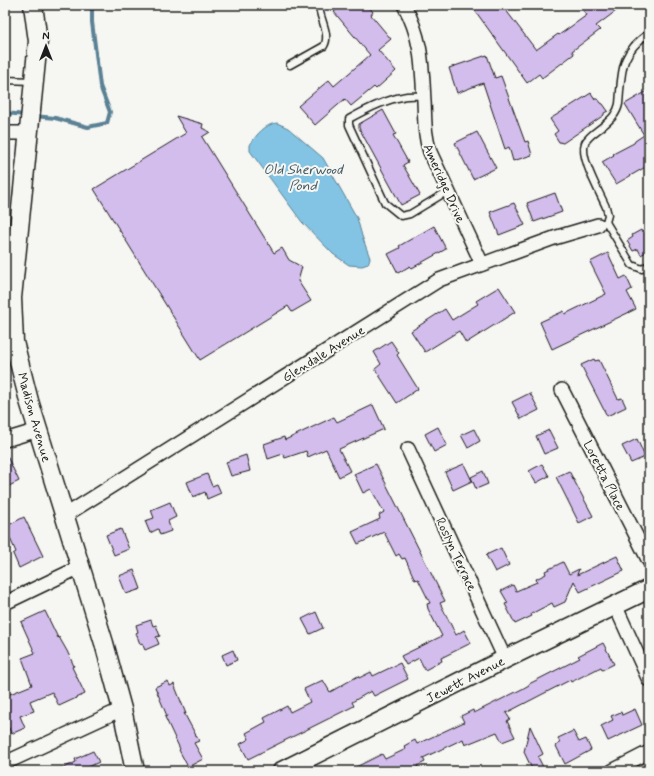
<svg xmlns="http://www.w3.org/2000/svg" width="654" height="776" font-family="Mynerve,sans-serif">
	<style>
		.water { fill: #83c4e4; stroke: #5a8194 }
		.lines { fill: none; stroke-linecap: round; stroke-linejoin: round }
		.stream { stroke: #5a8194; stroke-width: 4 }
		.building { fill: #d3bded; stroke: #1c1c1c }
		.service-casing { stroke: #1c1c1c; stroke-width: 9 }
		.minor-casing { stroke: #1c1c1c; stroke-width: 16 }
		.secondary-casing { stroke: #1c1c1c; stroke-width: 21 }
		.service { stroke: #f6f6f2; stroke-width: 6 }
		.minor { stroke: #f6f6f2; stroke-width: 13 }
		.secondary { stroke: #f6f6f2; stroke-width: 18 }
		.labels { text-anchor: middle; stroke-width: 4; stroke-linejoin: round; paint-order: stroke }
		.street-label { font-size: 13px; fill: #1c1c1c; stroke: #f6f6f2 }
		.water-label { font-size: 14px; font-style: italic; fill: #405762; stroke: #f6f6f2 }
	</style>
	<rect width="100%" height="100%" fill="#f6f6f2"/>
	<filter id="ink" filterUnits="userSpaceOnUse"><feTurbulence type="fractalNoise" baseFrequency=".025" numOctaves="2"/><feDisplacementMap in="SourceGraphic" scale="8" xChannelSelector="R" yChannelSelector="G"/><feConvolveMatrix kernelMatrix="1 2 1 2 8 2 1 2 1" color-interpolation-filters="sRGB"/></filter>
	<g filter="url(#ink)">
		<path class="water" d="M277 123 288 128 323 158 357 218 362 236 370 258 368 264 362 266 349 265 333 254 302 222 250 151V145C256 135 265 124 277 123Z"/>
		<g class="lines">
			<g class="stream">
				<polyline points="5,113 26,115"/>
				<polyline points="34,116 55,118 88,127 107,123 110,112 100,86 92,22 92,5"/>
			</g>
		</g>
		<g class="building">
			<polygon points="342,5 367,5 373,12 371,15 391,39 378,50 396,71 376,89 374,87 351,106 345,99 315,125 298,106 329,80 334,86 370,55 334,12"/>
			<polygon points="471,5 502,5 536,50 558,34 559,35 587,15 579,5 624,5 596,26 600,30 572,51 574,54 542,78 539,74 527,83"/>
			<polygon points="487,55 495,78 501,76 525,142 528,141 532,155 513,161 509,147 505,149 483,83 457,93 449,68"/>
			<polygon points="649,90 649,165 616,184 602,162 614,155 613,154 634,143 635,141 644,135 625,104"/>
			<polygon points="591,93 595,99 598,99 601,103 603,104 608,111 604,113 604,115 563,143 559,142 554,134 558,131 550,119"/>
			<polygon points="383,110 396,134 393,135 408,162 403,165 420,195 401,205 359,128 359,124"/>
			<polygon points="176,116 203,124 202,128 210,132 202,137 274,253 282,248 289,260 302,267 298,281 311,301 292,312 288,306 200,360 94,189 186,133"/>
			<polygon points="477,132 496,168 473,179 455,143"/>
			<polygon points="555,193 562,212 534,222 527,203"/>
			<polygon points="514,203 525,225 499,235 490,212"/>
			<polygon points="434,226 446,249 412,268 410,266 398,273 388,254 400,248 399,246"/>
			<polygon points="649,228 649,250 641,255 638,249 633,251 627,241 633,237 632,235 641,230 642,232"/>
			<polygon points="608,253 620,279 626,276 632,289 627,292 636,309 552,349 540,322 564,311 565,314 606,294 590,262"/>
			<polygon points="499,287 515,312 466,343 459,331 425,352 411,331 445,309 452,320 478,304 476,301"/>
			<polygon points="391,341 399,353 397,355 418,389 397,403 375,369 381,364 374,352"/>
			<polygon points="594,359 595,361 599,360 618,399 622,398 626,407 607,416 581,365"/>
			<polygon points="530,393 539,410 521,419 512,402"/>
			<polygon points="373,405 384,429 339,449 350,471 339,477 326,449 308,457 306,451 285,458 283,454 268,459 264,444 284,437 285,440 334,417 337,422"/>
			<polygon points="438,427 447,445 434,452 425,434"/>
			<polygon points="474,429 480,441 468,448 461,435"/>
			<polygon points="549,430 558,448 544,454 536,436"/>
			<polygon points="637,439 645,457 631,463 622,446"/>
			<polygon points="5,452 19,481 5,488"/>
			<polygon points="246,455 250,471 231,476 226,462"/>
			<polygon points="376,464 445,601 440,603 456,635 464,630 471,643 441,658 442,661 425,670 419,658 406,665 401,656 442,636 428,609 427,604 430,603 418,579 415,580 405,558 402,559 399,554 396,556 384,532 358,544 352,532 380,519 379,515 384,512 371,489 363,493 354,474"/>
			<polygon points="464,464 472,481 453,490 445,472"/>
			<polygon points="542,464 549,476 536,483 529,471"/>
			<polygon points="483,471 488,484 476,489 471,477"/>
			<polygon points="569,471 593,516 579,523 556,477"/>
			<polygon points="207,474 212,486 217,484 221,493 207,499 205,492 193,497 187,482"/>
			<polygon points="170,502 176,517 168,521 171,531 160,535 158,529 150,533 145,521 154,518 151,510"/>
			<polygon points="24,517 43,556 19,568 13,554 16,552 5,527"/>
			<polygon points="121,529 129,549 114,555 106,535"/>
			<polygon points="501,548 509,565 495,572 486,555"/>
			<polygon points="617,556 624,571 580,592 574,581 565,602 554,607 552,603 531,614 532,616 515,624 505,604 508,603 501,591 513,585 516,591 537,582 536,579 546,574 545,571 563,562 569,574 579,569 577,575"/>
			<polygon points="134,570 141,589 126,594 119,576"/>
			<polygon points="45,611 58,638 59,637 67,651 74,666 72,667 85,694 59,706 52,692 30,701 34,711 20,716 25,728 11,734 9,728 5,729 5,696 32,685 22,658 35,653 21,622"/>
			<polygon points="316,612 323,628 310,634 302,619"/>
			<polygon points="151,620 153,626 156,625 160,636 156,637 159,644 145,650 142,643 140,644 136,633 138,632 136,625"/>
			<polygon points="603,643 614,664 602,670 601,667 571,682 570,680 506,713 510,719 507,721 515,737 502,742 497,732 465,745 463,739 423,758 425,762 417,766 419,771 348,771 382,754 385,759 406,749 404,746 415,740 417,744 464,722 461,716 473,710 474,713 522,689 529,685 529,684 580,658 578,656"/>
			<polygon points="233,650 237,660 226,665 222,655"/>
			<polygon points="400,663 408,679 374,696 371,691 352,702 354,706 248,759 240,744 249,739 246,733 266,722 264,718 287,706 290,712 310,702 304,689 323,680 330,692 358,676 359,678 371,672 373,676"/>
			<polygon points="168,681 170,686 174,684 186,714 184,713 199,741 194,743 203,759 188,767 179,750 180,749 165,717 167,716 155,687"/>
			<polygon points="635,709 642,725 608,741 601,726 613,720 611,716 621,712 622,715"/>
			<polygon points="530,726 543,754 538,757 545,771 533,771 524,752"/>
			<polygon points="573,731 579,742 586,739 591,750 565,764 556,746 560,743 558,738"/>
			<polygon points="93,751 99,762 80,771 57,771 76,762 75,759"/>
		</g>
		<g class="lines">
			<defs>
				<g id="service">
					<path d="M290 65 324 46C331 34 319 18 319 5"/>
					<polyline points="5,80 32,81"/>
					<path d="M424 96C416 96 409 95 402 97 384 100 365 110 349 119V125L385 203 401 216 410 214 448 191"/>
					<polyline points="606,222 632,265 642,269 649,265"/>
					<path d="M598 225 606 222 608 215 606 207C600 193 579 157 585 143 588 136 597 131 603 126 611 119 617 114 619 104 622 71 619 54 649 33"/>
				</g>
				<g id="minor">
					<path d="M404 5C422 38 422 64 424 101 425 120 424 134 430 152L482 264"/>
					<polyline points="5,133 29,133"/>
					<polyline points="562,390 649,561"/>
					<polyline points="5,440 38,430"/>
					<polyline points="408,449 505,659"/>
					<polyline points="64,516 439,280 554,238 598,225"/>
					<polyline points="5,603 80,567"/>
					<polyline points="615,605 649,680"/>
					<polyline points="5,763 122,709"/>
					<polyline points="612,771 649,752"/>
				</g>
				<g id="secondary">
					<polyline points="33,5 38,41 12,298 14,342 29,401 104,643 122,709 135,771"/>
					<polyline points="282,771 505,659 649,589"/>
				</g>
			</defs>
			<use href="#service" class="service-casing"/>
			<use href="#minor" class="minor-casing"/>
			<use href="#secondary" class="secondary-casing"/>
			<use href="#service" class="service"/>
			<use href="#minor" class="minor"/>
			<use href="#secondary" class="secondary"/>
		</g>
	</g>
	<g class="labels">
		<g class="street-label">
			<text transform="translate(445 183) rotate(66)" y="5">Ameridge Drive</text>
			<text transform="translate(323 353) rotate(-32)" y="5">Glendale Avenue</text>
			<text transform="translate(35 417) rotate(74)" y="5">Madison Avenue</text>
			<text transform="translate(605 475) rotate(63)" y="5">Loretta Place</text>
			<text transform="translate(457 554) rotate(65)" y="5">Roslyn Terrace</text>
			<text transform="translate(465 679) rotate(-27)" y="5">Jewett Avenue</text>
		</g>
		<g class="water-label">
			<text x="303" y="174">Old Sherwood<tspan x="303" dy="16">Pond</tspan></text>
		</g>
	</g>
	<rect width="654" height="776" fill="none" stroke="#f6f6f2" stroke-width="20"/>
	<rect x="10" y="10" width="634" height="756" fill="none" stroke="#1c1c1c" stroke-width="1.5" filter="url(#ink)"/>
	<g transform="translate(46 46)" stroke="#f6f6f2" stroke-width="3" paint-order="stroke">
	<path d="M0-3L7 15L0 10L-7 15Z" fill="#1c1c1c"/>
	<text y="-6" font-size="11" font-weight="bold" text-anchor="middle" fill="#1c1c1c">N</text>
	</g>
</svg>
